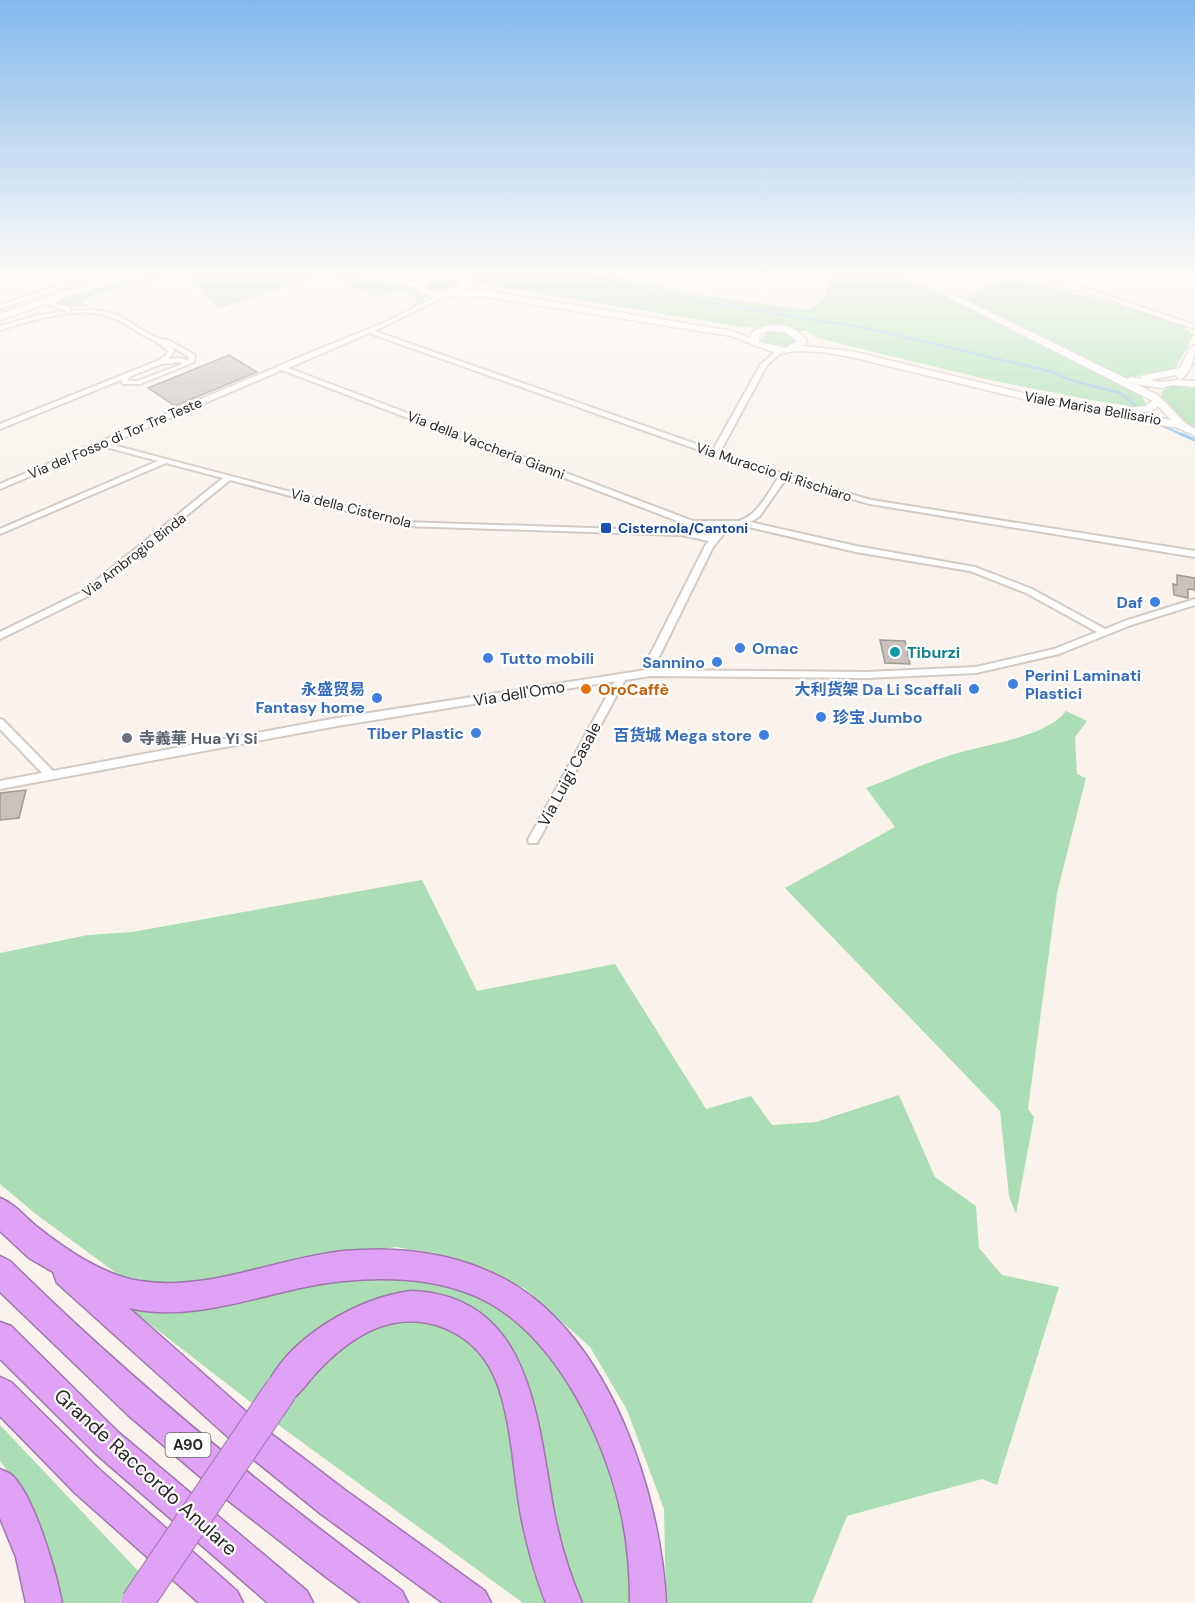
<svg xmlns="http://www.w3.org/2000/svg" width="1195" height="1603" font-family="'DM Sans','Noto Sans SC',sans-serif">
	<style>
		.green { fill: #abdeb4 }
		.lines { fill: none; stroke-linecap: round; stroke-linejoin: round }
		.stream-far1 { stroke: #8bc0f0; stroke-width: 2 }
		.stream { stroke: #8bc0f0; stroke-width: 3 }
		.building { fill: #c9c2bc; stroke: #a19a94; stroke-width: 1.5 }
		.street-casing { stroke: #d2cbc5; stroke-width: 4 }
		.secondary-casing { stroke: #d2cbc5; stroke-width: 3 }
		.highway-casing { stroke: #9f77ac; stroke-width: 3 }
		.street { fill: #fff; fill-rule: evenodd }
		.secondary { fill: #fff; fill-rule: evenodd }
		.highway { fill: #dfa2f5; fill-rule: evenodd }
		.highway-bridge-casing { stroke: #9f77ac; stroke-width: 34; stroke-linecap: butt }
		.highway-bridge { stroke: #dfa2f5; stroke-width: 32 }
		.transit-dot { fill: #1a4fb4; stroke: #fff; stroke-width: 2 }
		.shop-dot { fill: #3f7fe0; stroke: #fff; stroke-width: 2 }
		.culture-dot { fill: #0f9aa8; stroke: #fff; stroke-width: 2 }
		.food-dot { fill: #e8710a; stroke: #fff; stroke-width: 2 }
		.worship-dot { fill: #6b7280; stroke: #fff; stroke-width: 2 }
		.labels { text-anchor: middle; stroke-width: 4.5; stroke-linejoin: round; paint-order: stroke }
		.far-street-label { font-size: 14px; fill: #292624; stroke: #fff }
		.far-transit-label { font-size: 14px; font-weight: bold; fill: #164399; stroke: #fff; text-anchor: start }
		.shield { fill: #fff; stroke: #696766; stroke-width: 1.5 }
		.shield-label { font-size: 15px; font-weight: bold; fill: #292624 }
		.shop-label { font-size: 16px; font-weight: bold; fill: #366cbe; stroke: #fff; text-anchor: end }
		.culture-label { font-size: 16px; font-weight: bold; fill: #0d838f; stroke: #fff; text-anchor: start }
		.food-label { font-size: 16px; font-weight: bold; fill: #c56008; stroke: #fff; text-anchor: start }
		.street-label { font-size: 16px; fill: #292624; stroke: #fff }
		.worship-label { font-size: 16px; font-weight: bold; fill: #5b616d; stroke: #fff; text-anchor: start }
		.near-street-label { font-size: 20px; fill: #292624; stroke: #fff }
	</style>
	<rect width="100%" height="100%" fill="#faf3ed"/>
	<g class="green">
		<path d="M156 273H348L411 284 426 297 420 305 409 311 407 310 416 303 417 298C398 288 394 291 376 298L324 275 219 308 185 275C150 280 117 287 84 299L85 301 82 303 89 307 62 306 57 303 63 297 133 276Z"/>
		<polygon points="451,273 609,273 684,293 808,310 826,297 829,273 900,273 908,279 963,305 970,295 1004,276 1135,309 1178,323 1194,335 1174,371 1142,374 1121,384 1140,393 1146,404 1138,407 1096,401 990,380 849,346 815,337 807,331 742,327 471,282 467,275"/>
		<path d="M442 277 452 278 458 284C450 293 436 293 426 288L428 281Z"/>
		<path d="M782 332 795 339 793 344C783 349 769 349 761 340L767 333Z"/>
		<polygon points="1171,386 1195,388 1195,428 1186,422 1162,397 1162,391"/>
		<path d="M1066 711 1087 721 1075 737 1077 774 1086 778 1057 893 1028 1109 1034 1117 1016 1214 1009 1196 1000 1111 785 888 895 827 866 788C895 777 924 763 954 754 985 744 1045 738 1066 711Z"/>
		<polygon points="422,880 477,991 615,964 706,1109 751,1096 772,1125 816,1122 899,1095 935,1177 976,1206 979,1248 1002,1275 1059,1287 997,1485 982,1479 847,1516 812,1603 666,1603 664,1509 627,1410 590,1347 524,1288 436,1253 395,1247 245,1273 182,1288 119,1275 37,1215 0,1184 0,953 88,935 132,932"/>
		<polygon points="381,1272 453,1285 512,1313 567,1375 617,1479 636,1603 579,1603 561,1561 516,1361 415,1298 253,1404 129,1308 162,1309"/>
		<polygon points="423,1319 474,1341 488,1362 501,1391 549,1603 523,1603 277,1424 297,1390 318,1365 369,1327"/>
		<polygon points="0,1425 141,1574 120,1603 57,1603 15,1481 0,1461"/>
	</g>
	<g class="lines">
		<g class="stream-far1">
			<polyline points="574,273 611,279 624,290 866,328 1053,372 1070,380 1120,393 1135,405"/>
			<polyline points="1163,426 1185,436"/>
		</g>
		<polyline class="stream" points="1181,434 1195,440"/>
	</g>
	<g class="building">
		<polygon points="229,355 257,372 175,406 148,388"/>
		<polygon points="1177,575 1195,578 1195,590 1188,589 1188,598 1174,595 1173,584 1177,585"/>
		<polygon points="880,640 905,641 910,664 885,663"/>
		<polygon points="26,790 19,818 0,820 0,793"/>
	</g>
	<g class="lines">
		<defs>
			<g id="street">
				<polygon points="116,273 125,273 58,289 0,309 0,305 54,287"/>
				<polygon points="1004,273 1013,273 1091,290 1195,325 1195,329 1087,292"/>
				<path d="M66 292 68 293V295L58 300 56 304 70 308 71 309 69 311C85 310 102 309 117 315 133 322 151 340 168 340L195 355 194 362 140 384H123L121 380 0 429V424L157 361 165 356 168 351C160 342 150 339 140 333 131 328 122 321 111 317 78 305 32 320 0 330V326L40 315 68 311 49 305 54 298ZM171 346 189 357 188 361 181 358 168 359 174 351ZM180 362 181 363 180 365 137 381H128L129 377 161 364Z"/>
				<path d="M446 292 449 294 448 295 374 331 713 450 761 364 779 349H783V351L767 365 720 452 786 475 871 500 1195 551V557L870 504 785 480 759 517 750 522 856 546 975 567 1032 589 1105 629 1125 621 1195 599V605L1131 625 1059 654 976 673 867 678 650 676 625 680 537 843H529L528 840 615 681 337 726 0 789V781L42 773 0 729V719L3 720 53 771 337 718 646 670 648 659 705 546 709 541 681 535 405 526 230 480 88 596 0 639V632L82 592 223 478 166 463 0 534V529L158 461 102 446 0 489V484L277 367 278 366 383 323ZM369 333 778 478C768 493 758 515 739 521H693L288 368ZM282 370 688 525 706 535 681 531 405 522 109 444ZM701 525H724L715 534ZM740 525 856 552 970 571 1026 593 1097 632 1054 649 976 667 867 672 655 670 658 659 713 547 727 530Z"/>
			</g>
			<g id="secondary">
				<polygon points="138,273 150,273 77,293 0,320 0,314 71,289"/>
				<path d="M353 273H367L417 282 419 278C438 273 453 268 469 282L463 290H482L732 331 750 338 753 331C772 322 794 322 807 341L803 346 851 351 1027 394 1129 413 1126 410 1127 408 1145 406 1153 401 901 273H910L1127 379 1131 377 1141 379 1142 376 1180 368 1190 348 1195 345C1195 358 1191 373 1180 380L1195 381V387L1173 385 1161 388 1136 384 1158 395 1185 423 1195 429V436L1178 428 1027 400 851 357 823 352 796 351 778 354 731 336 482 296 436 297 421 293 415 287ZM439 277H451L461 283C451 294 436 294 424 287L426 282ZM768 331 785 332 797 341 786 348 759 342 760 334ZM1176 375 1179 380 1161 382 1150 380ZM1158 406 1171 420 1132 413 1152 411Z"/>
			</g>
			<g id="highway">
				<path d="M0 1198C15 1204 24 1216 36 1226 65 1249 102 1275 140 1281 209 1292 276 1258 344 1251 400 1246 458 1253 508 1281 610 1338 661 1494 666 1603H630C630 1574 628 1546 622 1517 605 1435 550 1321 465 1292 426 1278 384 1277 344 1281 273 1287 201 1325 129 1308L270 1433 345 1490 485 1591 491 1603H443L321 1514 248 1455 57 1283 53 1272 29 1258 0 1231Z"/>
				<path d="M0 1256 10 1261C132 1382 264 1489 402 1591L408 1603H361L326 1577 225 1498 128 1415 0 1292Z"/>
				<path d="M411 1291C532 1295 537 1420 554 1512 560 1543 569 1573 582 1603H546C535 1575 527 1546 521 1516 513 1472 512 1419 495 1378 474 1330 422 1309 374 1329 353 1338 333 1355 317 1372 305 1385 297 1399 281 1406L270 1401 265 1390C287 1338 357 1298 411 1291Z"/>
				<polygon points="0,1322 11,1326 118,1432 307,1591 313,1603 268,1603 96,1454 0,1359"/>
				<polygon points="0,1377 11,1382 99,1469 237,1591 243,1603 199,1603 75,1493 0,1416"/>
				<path d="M0 1469C4 1471 10 1473 13 1476 35 1499 56 1571 62 1603H26L16 1557 0 1518Z"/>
			</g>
		</defs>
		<use href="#street" class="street-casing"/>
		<use href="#secondary" class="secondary-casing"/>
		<use href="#highway" class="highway-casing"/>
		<use href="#street" class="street"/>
		<use href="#secondary" class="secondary"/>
		<use href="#highway" class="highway"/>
		<defs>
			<polyline id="highway-bridge" points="137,1603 281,1390"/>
		</defs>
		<use href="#highway-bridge" class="highway-bridge-casing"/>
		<use href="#highway-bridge" class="highway-bridge"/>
	</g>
	<linearGradient id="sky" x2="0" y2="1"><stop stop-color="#83b9eb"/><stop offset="0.55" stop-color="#fdfaf7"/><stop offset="1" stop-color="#fdfaf7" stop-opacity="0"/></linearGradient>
	<rect width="1195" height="497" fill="url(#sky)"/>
	<rect class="transit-dot" x="600" y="522" width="12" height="12" rx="3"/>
	<g class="shop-dot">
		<circle cx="1155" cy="602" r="6"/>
		<circle cx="740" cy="648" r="6"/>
		<circle cx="488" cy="658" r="6"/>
		<circle cx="717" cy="662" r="6"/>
		<circle cx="1013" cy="684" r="6"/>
		<circle cx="974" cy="689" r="6"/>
		<circle cx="377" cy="698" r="6"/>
		<circle cx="821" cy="717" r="6"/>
		<circle cx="476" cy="733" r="6"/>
		<circle cx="764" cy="735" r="6"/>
	</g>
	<circle class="culture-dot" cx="895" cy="652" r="6"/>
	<circle class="food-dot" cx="586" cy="689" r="6"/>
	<circle class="worship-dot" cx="127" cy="738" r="6"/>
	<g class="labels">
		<g class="far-street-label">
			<text transform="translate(1093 408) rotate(10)" y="5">Viale Marisa Bellisario</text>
			<text transform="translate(115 438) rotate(-23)" y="5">Via del Fosso di Tor Tre Teste</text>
			<text transform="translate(486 445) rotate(21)" y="5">Via della Vaccheria Gianni</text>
			<text transform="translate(774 472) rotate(18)" y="5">Via Muraccio di Rischiaro</text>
			<text transform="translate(351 508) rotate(14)" y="5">Via della Cisternola</text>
			<text transform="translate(134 555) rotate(-38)" y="5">Via Ambrogio Binda</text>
		</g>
		<g class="far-transit-label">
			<text x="618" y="533">Cisternola/Cantoni</text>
		</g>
		<rect class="shield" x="165.5" y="1433" width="45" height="24" rx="4.5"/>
		<g class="shield-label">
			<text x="188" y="1450">A90</text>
		</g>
		<g class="shop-label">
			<text x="1143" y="608">Daf</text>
			<text x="752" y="654" text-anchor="start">Omac</text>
			<text x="500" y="664" text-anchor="start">Tutto mobili</text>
			<text x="705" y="668">Sannino</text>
			<text x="1025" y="681" text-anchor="start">Perini Laminati<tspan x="1025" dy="18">Plastici</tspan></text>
			<text x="365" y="695">永盛贸易<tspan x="365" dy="18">Fantasy home</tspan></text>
			<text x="962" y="695">大利货架 Da Li Scaffali</text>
			<text x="833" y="723" text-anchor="start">珍宝 Jumbo</text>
			<text x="464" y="739">Tiber Plastic</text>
			<text x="752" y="741">百货城 Mega store</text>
		</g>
		<g class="culture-label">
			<text x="907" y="658">Tiburzi</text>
		</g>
		<g class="food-label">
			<text x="598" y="695">OroCaffè</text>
		</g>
		<g class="street-label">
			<text transform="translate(519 693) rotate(-9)" y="6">Via dell'Omo</text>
			<text transform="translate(569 774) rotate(-62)" y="6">Via Luigi Casale</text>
		</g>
		<g class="worship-label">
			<text x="139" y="744">寺義華 Hua Yi Si</text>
		</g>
		<g class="near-street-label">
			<text transform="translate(146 1472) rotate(42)" y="7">Grande Raccordo Anulare</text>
		</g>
	</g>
</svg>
